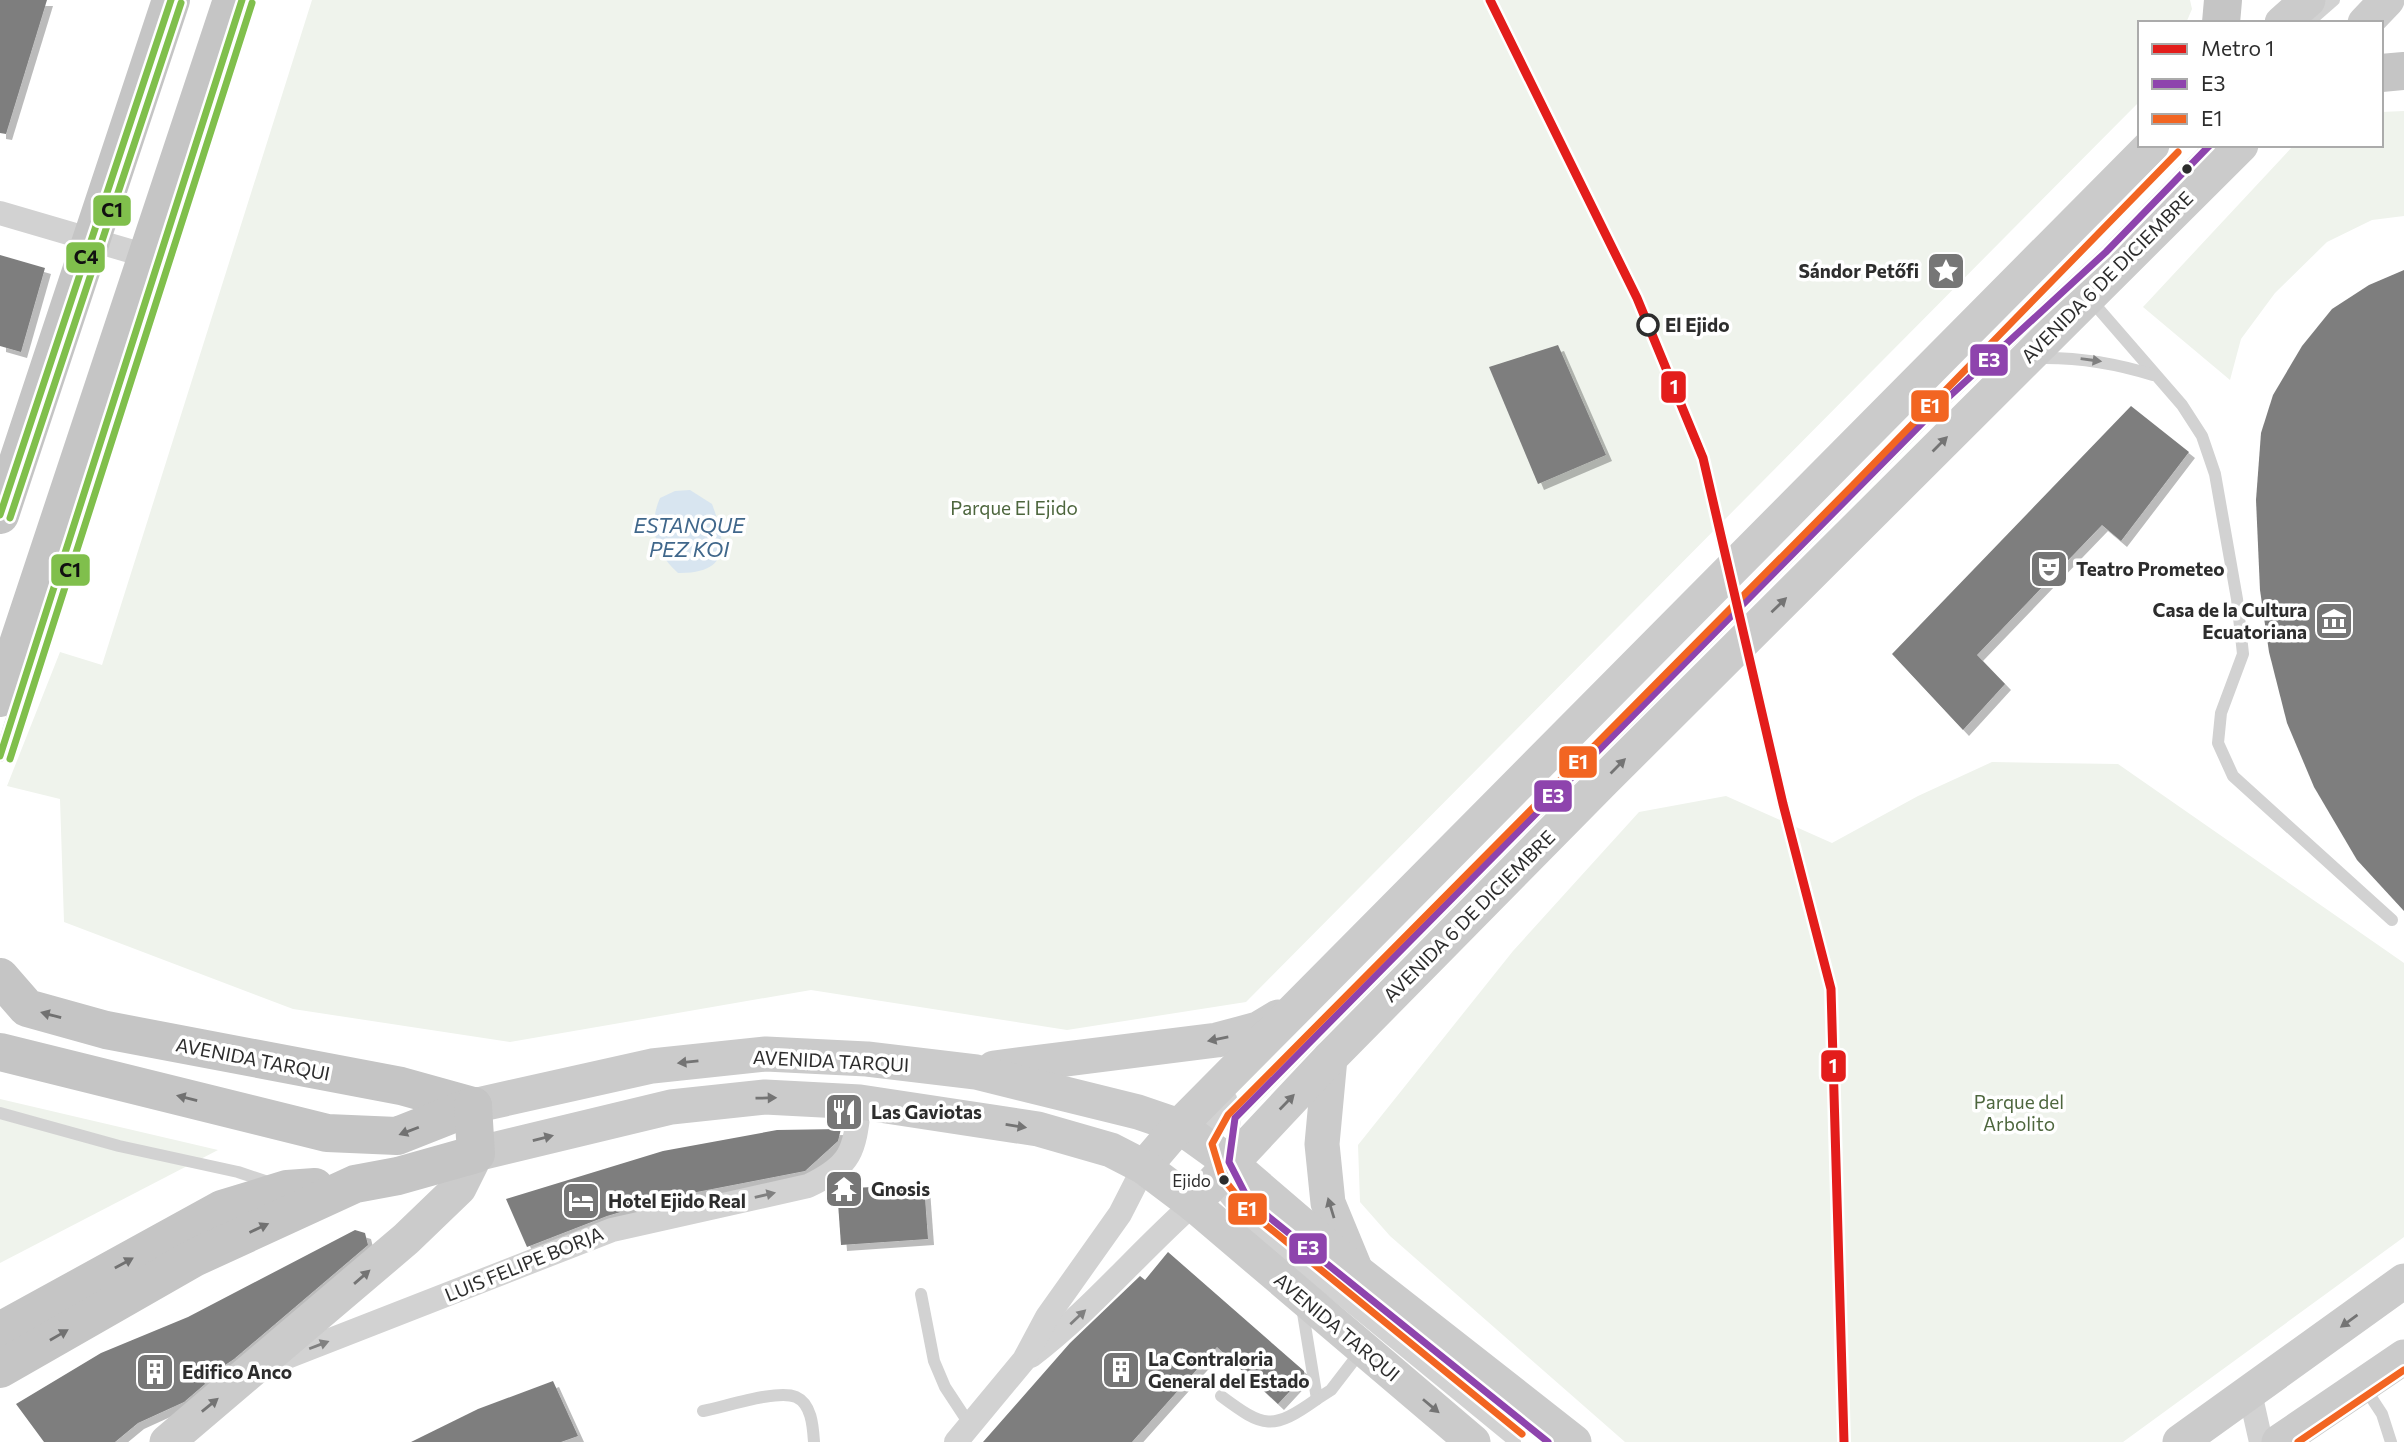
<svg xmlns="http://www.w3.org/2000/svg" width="2404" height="1442" font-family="Commissioner,sans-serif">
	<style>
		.green { fill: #eff3ec }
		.water { fill: #d8e5f0 }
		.building { fill: #7e7e7e; filter: url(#shadow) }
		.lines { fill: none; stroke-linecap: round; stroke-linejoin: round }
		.lane { stroke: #d2d2d2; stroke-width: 12 }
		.street { stroke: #d2d2d2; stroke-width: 24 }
		.secondary { stroke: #cbcbcb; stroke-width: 35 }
		.primary { stroke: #c5c5c5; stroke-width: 38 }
		.bus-1-casing { stroke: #fff; stroke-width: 12 }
		.bus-2-casing { stroke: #fff; stroke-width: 12 }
		.bus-3-casing { stroke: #fff; stroke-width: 12 }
		.bus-4-casing { stroke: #fff; stroke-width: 12 }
		.bus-1 { stroke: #8e44ad; stroke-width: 7 }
		.bus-2 { stroke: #f26522; stroke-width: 7 }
		.bus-3 { stroke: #80bf4c; stroke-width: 7 }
		.bus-4 { stroke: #80bf4c; stroke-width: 7 }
		.metro-1-casing { stroke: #fff; stroke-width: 14 }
		.metro-1 { stroke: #e31d1b; stroke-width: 9 }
		.oneway { fill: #808080 }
		.oneway2 { fill: #747474 }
		.oneway3 { fill: #717171 }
		.bus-dot { fill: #2d2d2d; stroke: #fff; stroke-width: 2.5 }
		.stop-dot { fill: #fff; stroke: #2d2d2d; stroke-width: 3.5 }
		.labels { text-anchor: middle; stroke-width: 7; stroke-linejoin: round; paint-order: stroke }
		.bus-label { font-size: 17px; fill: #2d2d2d; stroke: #fff; text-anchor: end }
		.poi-label { font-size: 19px; font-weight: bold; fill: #2d2d2d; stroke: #fff; text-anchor: start }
		.street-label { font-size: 19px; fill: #2d2d2d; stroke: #fff }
		.stop-label { font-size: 19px; font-weight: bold; fill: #2d2d2d; stroke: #fff; text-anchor: start }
		.park-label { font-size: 19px; fill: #4d663d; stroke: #fff }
		.water-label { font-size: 21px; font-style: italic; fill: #40678b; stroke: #fff }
		.line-badge { stroke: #fff; stroke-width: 2.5 }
		.badge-label { font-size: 19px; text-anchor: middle; font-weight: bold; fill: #fff }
		.pale-badge-label { font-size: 19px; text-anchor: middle; font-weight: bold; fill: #111 }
	</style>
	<defs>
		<filter id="shadow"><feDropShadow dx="6" dy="6" stdDeviation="0" flood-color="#0004"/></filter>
	</defs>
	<rect width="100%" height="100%" fill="#fff"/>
	<g class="green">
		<polygon points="312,0 2190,0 2192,9 2186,23 2140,23 2140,101 1246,1002 1067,1030 811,990 510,1042 293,1009 64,922 60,799 7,786 60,652 102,665"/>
		<polygon points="2404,111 2404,216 2372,220 2327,242 2275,293 2241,339 2230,380 2143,307 2294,145 2381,145 2381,112"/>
		<polygon points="1992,762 2118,764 2404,963 2404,1237 2123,1442 1625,1442 1390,1236 1360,1202 1358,1145 1513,951 1639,812 1726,796 1832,843 1918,796"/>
		<polygon points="0,1099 218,1150 0,1263"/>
	</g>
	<path class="water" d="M690 490 712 504C727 544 730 574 678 573 655 553 648 525 660 498L675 491Z"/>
	<g class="building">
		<polygon points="0,0 47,0 6,134 0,133"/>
		<polygon points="0,255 45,268 21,352 0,346"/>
		<polygon points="2404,270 2404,911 2357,860 2314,787 2287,723 2269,652 2260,590 2256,500 2261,433 2273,395 2302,346 2332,309 2369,285"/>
		<polygon points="1558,345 1606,455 1538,484 1489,367"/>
		<polygon points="2131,406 2189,452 2121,541 2102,525 1977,655 2005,684 1963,730 1892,654"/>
		<polygon points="841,1129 838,1141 805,1171 671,1197 607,1216 527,1247 506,1199 663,1151 777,1130"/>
		<polygon points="924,1184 928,1239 841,1245 837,1189"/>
		<polygon points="355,1230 365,1233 368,1245 234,1359 203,1380 205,1384 184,1402 138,1423 115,1442 44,1442 16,1404 101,1353 188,1317"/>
		<polygon points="1168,1252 1304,1371 1304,1376 1278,1404 1217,1347 1132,1442 983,1442 1070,1343 1140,1276 1145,1280"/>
		<polygon points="553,1381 578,1436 561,1442 411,1442 478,1409"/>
	</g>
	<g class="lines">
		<g class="lane">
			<polyline points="2310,21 2334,0"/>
			<polyline points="2090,299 2182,405 2202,436 2215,474 2237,599 2243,654 2221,713 2218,743 2233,776 2392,920"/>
			<path d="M2037 358C2077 357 2115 363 2153 375"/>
			<polyline points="0,756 19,696"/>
			<polyline points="0,1113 119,1146 238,1172 271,1183"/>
			<polyline points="1202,1141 1220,1109 1231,1098"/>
			<polyline points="1231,1151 1235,1118 1940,405 2106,252 2210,145"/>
			<polyline points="1214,1184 1243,1219 1515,1442"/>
			<polyline points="921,1294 934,1361 945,1387 970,1425"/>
			<polyline points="1302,1307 1317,1399 1331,1390 1361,1351"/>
			<polyline points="2365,1388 2382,1414 2391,1442"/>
			<path d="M1221 1396C1264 1428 1272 1431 1317 1399"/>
			<path d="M703 1411C725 1407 777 1389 796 1397 812 1404 813 1428 814 1442"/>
		</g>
		<g class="street">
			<polyline points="0,213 147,256"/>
			<path d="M1031 1356C1090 1311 1137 1254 1193 1204"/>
			<path d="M269 1364 612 1230 808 1186C854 1164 854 1150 860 1102"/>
			<polyline points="2250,1393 2261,1442"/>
			<polyline points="956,1442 1024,1360 1047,1317 1120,1214 1144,1167"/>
		</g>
		<g class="secondary">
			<polyline points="2282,23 2308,0"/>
			<polyline points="2365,23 2387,0"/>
			<polyline points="1330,1058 1322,1144 1328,1203 1354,1266"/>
			<polyline points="994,1068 1217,1040 1258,1029 1278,1017"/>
			<polyline points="473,1106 652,1066 766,1054 867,1059 976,1072 1138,1112 1179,1126 1229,1162 1356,1271 1574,1442"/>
			<polyline points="1144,1167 1179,1126 2152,145"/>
			<polyline points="1193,1204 1330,1058 1603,781 2241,145"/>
			<polyline points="167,1442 406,1239 459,1188 476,1154 671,1107 765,1097 860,1102 1038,1129 1111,1150 1144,1167 1193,1204 1473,1442"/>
			<polyline points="2180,1442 2404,1281"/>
			<polyline points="2279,1442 2404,1357"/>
		</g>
		<g class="primary">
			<polyline points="2221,23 2223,0"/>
			<polyline points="2381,73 2404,71"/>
			<polyline points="0,515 171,0"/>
			<polyline points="0,698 232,0"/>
			<polyline points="0,977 27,1008 106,1030 401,1086 473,1106"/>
			<polyline points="0,1052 327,1133 397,1136 473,1106"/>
			<polyline points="0,1331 222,1209 287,1189 315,1187"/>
			<polyline points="0,1369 194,1258 355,1184 398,1176 476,1154 473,1106"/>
		</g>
		<defs>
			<polyline id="bus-1" points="1548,1442 1249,1201 1229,1162 1235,1118 1940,405 2106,252 2210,145"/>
			<g id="bus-2">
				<polyline points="1522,1434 1250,1212 1222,1177 1212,1144 1228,1115 1853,485 2178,152"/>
				<polyline points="2298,1442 2404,1370"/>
			</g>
			<g id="bus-3">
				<polyline points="0,515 171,0"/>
				<polyline points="0,756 242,0"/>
			</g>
			<g id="bus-4">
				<polyline points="10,518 181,3"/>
				<polyline points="10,759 252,3"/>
			</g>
		</defs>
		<use href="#bus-1" class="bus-1-casing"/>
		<use href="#bus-2" class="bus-2-casing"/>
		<use href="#bus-3" class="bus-3-casing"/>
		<use href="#bus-4" class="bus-4-casing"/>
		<use href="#bus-1" class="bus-1"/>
		<use href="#bus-2" class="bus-2"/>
		<use href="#bus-3" class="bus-3"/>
		<use href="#bus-4" class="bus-4"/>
		<defs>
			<polyline id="metro-1" points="1490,0 1637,298 1703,458 1783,804 1831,989 1844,1442"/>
		</defs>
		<use href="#metro-1" class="metro-1-casing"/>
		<use href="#metro-1" class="metro-1"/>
	</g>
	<defs><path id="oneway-solid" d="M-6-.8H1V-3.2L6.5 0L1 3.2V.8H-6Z" transform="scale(1.75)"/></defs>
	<g class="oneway">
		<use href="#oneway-solid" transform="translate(2091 360) rotate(8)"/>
		<use href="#oneway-solid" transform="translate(765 1195) rotate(-13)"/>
		<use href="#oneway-solid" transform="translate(1078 1317) rotate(-43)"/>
		<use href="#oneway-solid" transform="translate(319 1345) rotate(-21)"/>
	</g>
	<g class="oneway2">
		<use href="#oneway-solid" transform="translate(1940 444) rotate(-45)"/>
		<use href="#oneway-solid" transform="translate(1779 605) rotate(-44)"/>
		<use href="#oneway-solid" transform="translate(1618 766) rotate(-45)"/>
		<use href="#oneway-solid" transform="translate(1218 1039) rotate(169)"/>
		<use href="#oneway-solid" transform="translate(688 1062) rotate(174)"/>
		<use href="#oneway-solid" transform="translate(766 1098) rotate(-1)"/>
		<use href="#oneway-solid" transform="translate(1287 1102) rotate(-46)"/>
		<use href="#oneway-solid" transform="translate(1016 1126) rotate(9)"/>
		<use href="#oneway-solid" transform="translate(543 1138) rotate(-14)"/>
		<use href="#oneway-solid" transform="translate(1331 1208) rotate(-107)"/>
		<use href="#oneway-solid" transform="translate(362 1277) rotate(-41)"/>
		<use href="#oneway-solid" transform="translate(2349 1321) rotate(144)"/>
		<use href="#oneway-solid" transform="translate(210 1405) rotate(-39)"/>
		<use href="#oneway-solid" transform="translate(1431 1406) rotate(40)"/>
	</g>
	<g class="oneway3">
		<use href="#oneway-solid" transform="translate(51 1015) rotate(-165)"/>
		<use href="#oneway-solid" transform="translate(187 1098) rotate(-166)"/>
		<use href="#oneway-solid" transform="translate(409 1131) rotate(159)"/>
		<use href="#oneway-solid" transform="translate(259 1228) rotate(-25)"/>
		<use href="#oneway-solid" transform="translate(124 1263) rotate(-29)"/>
		<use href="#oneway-solid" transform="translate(59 1335) rotate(-30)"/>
	</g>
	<defs>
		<symbol id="sight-square" viewBox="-11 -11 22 22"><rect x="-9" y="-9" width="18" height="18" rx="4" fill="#767676" stroke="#fff"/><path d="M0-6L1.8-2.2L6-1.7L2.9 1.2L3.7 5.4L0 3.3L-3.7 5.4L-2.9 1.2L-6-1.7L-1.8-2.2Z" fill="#fff"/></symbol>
		<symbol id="theatre-square" viewBox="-11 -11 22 22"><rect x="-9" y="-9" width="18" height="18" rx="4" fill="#767676" stroke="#fff"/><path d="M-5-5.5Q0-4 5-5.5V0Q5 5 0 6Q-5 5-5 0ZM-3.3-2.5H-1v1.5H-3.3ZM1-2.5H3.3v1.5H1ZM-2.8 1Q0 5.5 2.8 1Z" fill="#fff"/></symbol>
		<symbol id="museum-square" viewBox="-11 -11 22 22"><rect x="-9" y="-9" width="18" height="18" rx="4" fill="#767676" stroke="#fff"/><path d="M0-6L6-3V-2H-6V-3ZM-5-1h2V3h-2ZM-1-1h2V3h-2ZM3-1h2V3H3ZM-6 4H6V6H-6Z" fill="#fff"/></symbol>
		<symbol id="restaurant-square" viewBox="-11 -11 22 22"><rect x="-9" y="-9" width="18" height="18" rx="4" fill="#767676" stroke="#fff"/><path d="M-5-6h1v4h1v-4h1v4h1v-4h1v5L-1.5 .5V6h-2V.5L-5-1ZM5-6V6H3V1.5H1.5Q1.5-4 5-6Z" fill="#fff"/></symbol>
		<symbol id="temple-square" viewBox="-11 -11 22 22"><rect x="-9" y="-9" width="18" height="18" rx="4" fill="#767676" stroke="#fff"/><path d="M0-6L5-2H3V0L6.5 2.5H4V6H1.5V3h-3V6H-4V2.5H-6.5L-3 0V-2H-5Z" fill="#fff"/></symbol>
		<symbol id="hotel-square" viewBox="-11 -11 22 22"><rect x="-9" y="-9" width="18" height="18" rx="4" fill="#767676" stroke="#fff"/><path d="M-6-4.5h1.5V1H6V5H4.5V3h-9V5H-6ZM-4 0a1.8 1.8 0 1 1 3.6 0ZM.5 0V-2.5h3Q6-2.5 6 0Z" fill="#fff"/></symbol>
		<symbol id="building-square" viewBox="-11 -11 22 22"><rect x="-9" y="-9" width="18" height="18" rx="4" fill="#767676" stroke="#fff"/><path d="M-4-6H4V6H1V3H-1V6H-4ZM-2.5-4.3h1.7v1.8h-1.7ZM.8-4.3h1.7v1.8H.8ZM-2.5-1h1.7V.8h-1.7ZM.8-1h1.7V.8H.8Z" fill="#fff"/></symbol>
	</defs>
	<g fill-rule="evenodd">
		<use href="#sight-square" x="1924" y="249" width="44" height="44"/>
		<use href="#theatre-square" x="2027" y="547" width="44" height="44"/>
		<use href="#museum-square" x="2312" y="599" width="44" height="44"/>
		<use href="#restaurant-square" x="822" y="1090" width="44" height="44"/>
		<use href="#temple-square" x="822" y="1167" width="44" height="44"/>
		<use href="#hotel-square" x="559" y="1179" width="44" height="44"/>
		<use href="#building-square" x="1099" y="1348" width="44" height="44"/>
		<use href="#building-square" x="133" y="1350" width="44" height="44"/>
	</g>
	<g class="bus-dot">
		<circle cx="2187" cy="169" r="6"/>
		<circle cx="1224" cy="1180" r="6"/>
	</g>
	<circle class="stop-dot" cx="1648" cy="325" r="10"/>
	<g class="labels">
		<g class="bus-label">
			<text x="1211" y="1187">Ejido</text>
		</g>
		<g class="poi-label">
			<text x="1919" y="278" text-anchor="end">Sándor Petőfi</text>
			<text x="2076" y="576">Teatro Prometeo</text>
			<text x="2307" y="617" text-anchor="end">Casa de la Cultura<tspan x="2307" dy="22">Ecuatoriana</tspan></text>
			<text x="871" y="1119">Las Gaviotas</text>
			<text x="871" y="1196">Gnosis</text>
			<text x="608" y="1208">Hotel Ejido Real</text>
			<text x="1148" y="1366">La Contraloria<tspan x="1148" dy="22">General del Estado</tspan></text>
			<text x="182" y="1379">Edifico Anco</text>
		</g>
		<g class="street-label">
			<text transform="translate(2107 277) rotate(-45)" y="7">AVENIDA 6 DE DICIEMBRE</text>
			<text transform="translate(1469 916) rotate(-45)" y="7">AVENIDA 6 DE DICIEMBRE</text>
			<text transform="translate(253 1059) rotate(11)" y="7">AVENIDA TARQUI</text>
			<text transform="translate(831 1061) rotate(3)" y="7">AVENIDA TARQUI</text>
			<text transform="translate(524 1264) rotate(-22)" y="7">LUIS FELIPE BORJA</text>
			<text transform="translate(1337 1327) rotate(40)" y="7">AVENIDA TARQUI</text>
		</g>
		<g class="stop-label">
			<text x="1665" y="332">El Ejido</text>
		</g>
		<g class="park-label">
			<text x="1014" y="515">Parque El Ejido</text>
			<text x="2019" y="1109">Parque del<tspan x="2019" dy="22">Arbolito</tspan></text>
		</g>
		<g class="water-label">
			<text x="689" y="533">ESTANQUE<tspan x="689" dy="24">PEZ KOI</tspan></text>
		</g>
	</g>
	<g class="line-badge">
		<rect x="92" y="194" width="40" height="33" rx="7" fill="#80bf4c"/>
		<rect x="65" y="241" width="41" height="33" rx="7" fill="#80bf4c"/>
		<rect x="1969" y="343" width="40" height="34" rx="7" fill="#8e44ad"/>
		<rect x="1660" y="370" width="27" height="34" rx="7" fill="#e31d1b"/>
		<rect x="1910" y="389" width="40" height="34" rx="7" fill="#f26522"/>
		<rect x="50" y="553" width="41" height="34" rx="7" fill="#80bf4c"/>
		<rect x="1558" y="745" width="40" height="34" rx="7" fill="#f26522"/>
		<rect x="1533" y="779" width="40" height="34" rx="7" fill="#8e44ad"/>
		<rect x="1820" y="1049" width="27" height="34" rx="7" fill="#e31d1b"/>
		<rect x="1227" y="1192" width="41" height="34" rx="7" fill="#f26522"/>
		<rect x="1288" y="1232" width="40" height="33" rx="7" fill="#8e44ad"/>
	</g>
	<g class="badge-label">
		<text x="1989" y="367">E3</text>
		<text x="1674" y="394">1</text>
		<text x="1930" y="413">E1</text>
		<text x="1578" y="769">E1</text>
		<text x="1553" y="803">E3</text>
		<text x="1833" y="1073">1</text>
		<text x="1247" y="1216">E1</text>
		<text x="1308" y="1255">E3</text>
	</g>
	<g class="pale-badge-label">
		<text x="112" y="217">C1</text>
		<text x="86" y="264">C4</text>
		<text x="70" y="577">C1</text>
	</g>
	<rect x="2138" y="21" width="245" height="126" fill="#ffffff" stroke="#ababab" stroke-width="2"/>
	<rect x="2152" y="44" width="35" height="10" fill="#e31d1b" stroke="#ababab" stroke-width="2"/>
	<text x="2201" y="56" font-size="21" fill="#2d2d2d">Metro 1</text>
	<rect x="2152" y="79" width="35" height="10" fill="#8e44ad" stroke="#ababab" stroke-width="2"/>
	<text x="2201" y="91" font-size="21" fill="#2d2d2d">E3</text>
	<rect x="2152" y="114" width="35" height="10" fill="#f26522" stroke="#ababab" stroke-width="2"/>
	<text x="2201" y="126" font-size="21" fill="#2d2d2d">E1</text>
</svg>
